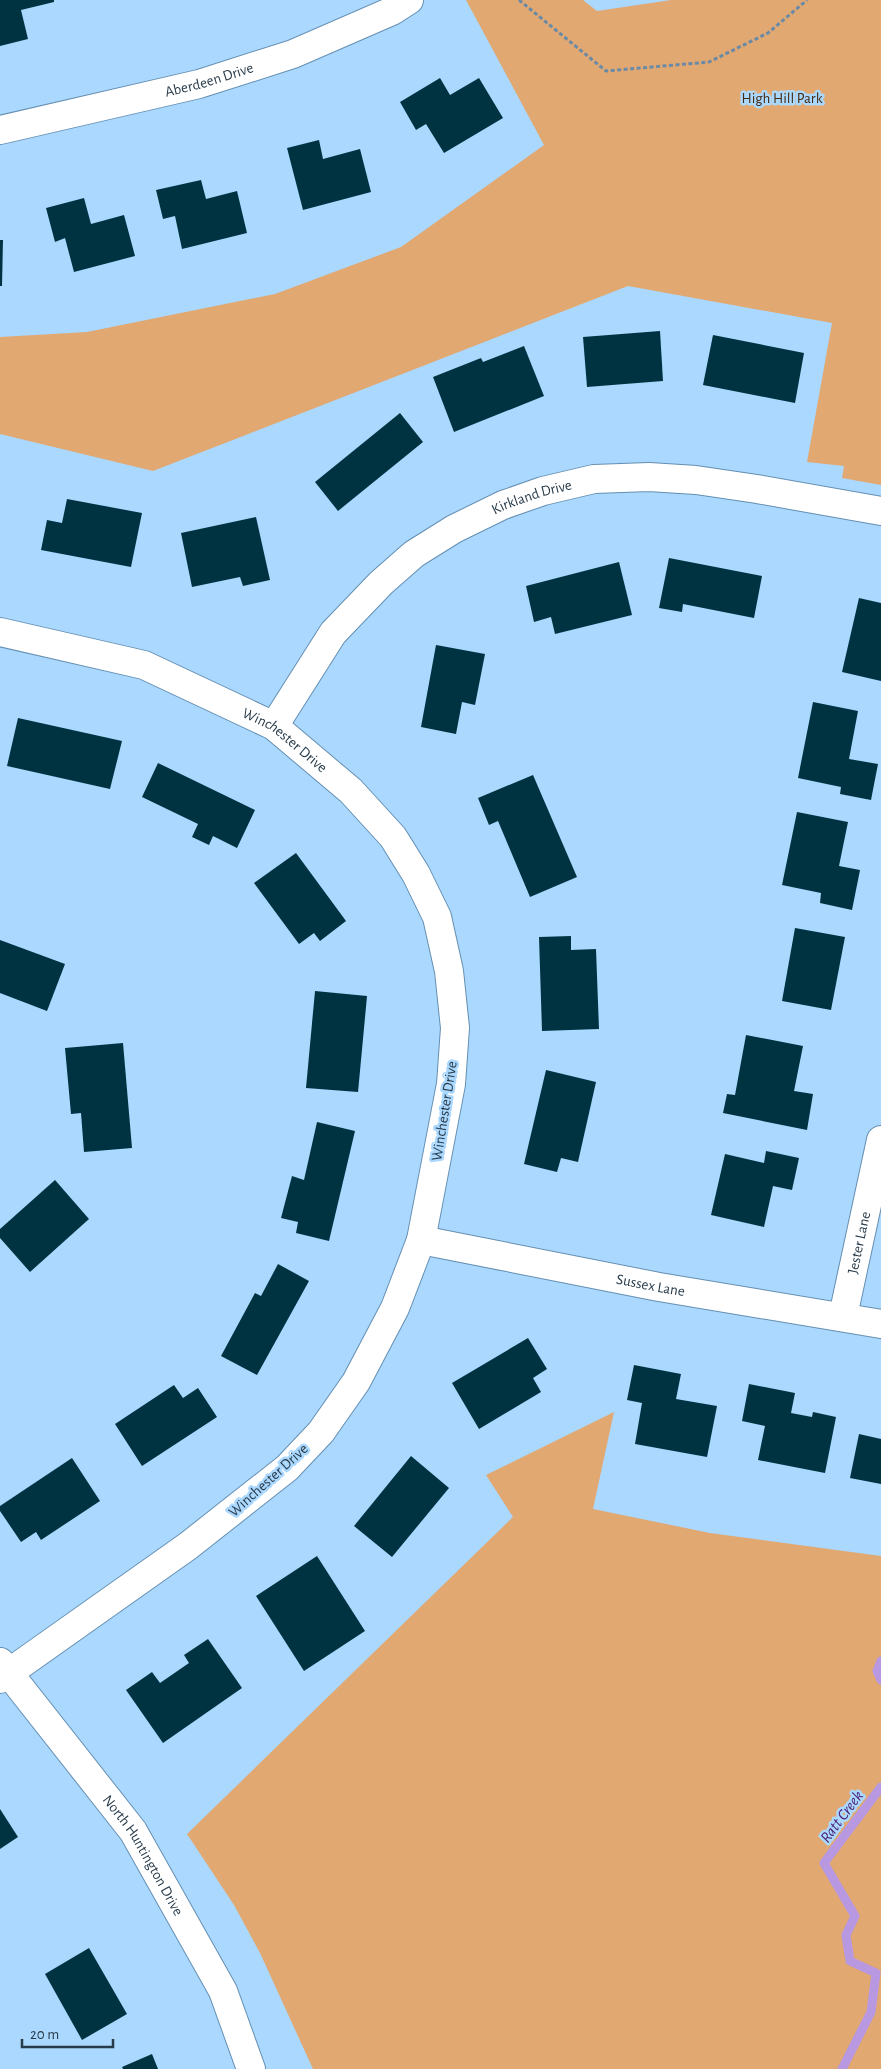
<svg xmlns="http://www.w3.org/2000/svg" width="881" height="2069" font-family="'Alegreya Sans',sans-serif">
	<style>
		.green { fill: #e1a872 }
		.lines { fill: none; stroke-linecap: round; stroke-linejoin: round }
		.stream { stroke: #b798e1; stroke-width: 9 }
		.building { fill: #003342 }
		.minor-casing { stroke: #648fb2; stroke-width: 30 }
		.path { stroke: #6a8aa5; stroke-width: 3; stroke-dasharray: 4 2.5; stroke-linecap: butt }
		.minor { stroke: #fff; stroke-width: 28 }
		.labels { text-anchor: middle; stroke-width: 5; stroke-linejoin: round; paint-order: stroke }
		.street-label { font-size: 15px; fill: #283b4a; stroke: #abd8fe }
		.park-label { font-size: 15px; fill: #442a10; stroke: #abd8fe }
		.water-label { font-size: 16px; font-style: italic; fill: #4b2074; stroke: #abd8fe }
	</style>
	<rect width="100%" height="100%" fill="#abd8fe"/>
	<g class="green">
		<polygon points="466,0 583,0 597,11 671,0 881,0 881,485 842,478 844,466 807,462 832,323 628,286 153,471 0,434 0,337 87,332 275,294 401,247 544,145"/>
		<polygon points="614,1412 593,1509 710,1533 881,1556 881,2069 313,2069 260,1953 234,1905 187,1834 513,1517 486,1475"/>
	</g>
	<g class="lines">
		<g class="stream">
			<polyline points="881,1661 877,1671 881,1680"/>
			<polyline points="842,2069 871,2012 876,1973 850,1961 846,1935 855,1916 824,1863 881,1787"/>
		</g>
	</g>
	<g class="building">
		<polygon points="0,0 54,0 54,2 21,10 28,39 0,46"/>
		<polygon points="440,78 450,95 479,78 503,118 444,153 426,124 416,130 400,102"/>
		<polygon points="319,140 323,159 360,149 371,192 303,210 287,148"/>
		<polygon points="201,180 206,199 237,191 247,233 182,249 175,216 163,219 156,190"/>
		<polygon points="84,198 91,224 124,215 135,256 74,272 65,238 55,242 46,208"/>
		<polygon points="0,240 3,240 2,286 0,286"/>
		<polygon points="660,331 663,381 587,387 583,337"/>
		<polygon points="713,335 804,353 795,403 703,385"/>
		<polygon points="524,346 544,396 454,432 433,377 481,358 483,362"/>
		<polygon points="400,413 423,442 338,511 315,482"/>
		<polygon points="67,499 142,513 131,567 41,550 47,520 62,523"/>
		<polygon points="256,517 270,580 243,586 240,577 192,587 181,533"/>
		<polygon points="669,558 762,576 754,618 683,604 682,612 659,608"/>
		<polygon points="619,562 632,615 555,634 551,617 534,622 526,586"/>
		<polygon points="859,598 881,603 881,681 842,672"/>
		<polygon points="436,645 485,654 475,705 462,702 456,734 421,727"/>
		<polygon points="813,702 858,711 849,759 878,764 871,800 840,794 841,787 798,778"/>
		<polygon points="18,718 122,741 110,789 7,766"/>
		<polygon points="158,763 255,810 237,848 213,836 209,845 192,837 198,824 142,797"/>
		<polygon points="533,775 577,877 530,897 498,821 489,825 478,798"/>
		<polygon points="797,812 848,822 839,866 860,870 852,910 820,903 821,893 782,885"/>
		<polygon points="296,853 346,921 320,941 314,933 299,944 254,883"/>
		<polygon points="795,928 845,937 831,1010 782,1001"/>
		<polygon points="571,936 571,950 596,949 599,1029 542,1031 539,937"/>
		<polygon points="0,940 65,964 47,1011 0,993"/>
		<polygon points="315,991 367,996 358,1092 306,1088"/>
		<polygon points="746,1035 803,1046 794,1091 813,1094 807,1130 723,1113 727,1094 735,1095"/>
		<polygon points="123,1043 132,1148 84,1152 81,1113 71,1114 65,1048"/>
		<polygon points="546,1070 596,1082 578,1162 561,1158 557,1172 524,1164"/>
		<polygon points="317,1122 355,1131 329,1241 296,1233 298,1222 281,1218 292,1176 304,1180"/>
		<polygon points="766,1151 799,1158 792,1190 773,1186 764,1227 711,1215 725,1154 764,1163"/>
		<polygon points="55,1180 89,1219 30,1272 0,1238 0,1229"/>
		<polygon points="278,1264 309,1281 257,1375 221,1356 255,1293 261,1296"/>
		<polygon points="528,1338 547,1369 533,1378 541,1392 479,1429 452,1383"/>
		<polygon points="634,1365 681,1374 676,1399 717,1406 707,1457 635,1444 642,1403 627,1400"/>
		<polygon points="749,1384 795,1393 791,1413 812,1417 813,1412 836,1417 825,1473 758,1460 765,1426 742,1421"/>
		<polygon points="174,1385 183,1398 198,1388 217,1417 142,1466 115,1424"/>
		<polygon points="859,1434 881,1439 881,1484 850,1478"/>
		<polygon points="411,1456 449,1488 392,1557 354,1526"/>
		<polygon points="72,1458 100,1501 41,1540 36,1532 21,1542 0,1511 0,1506"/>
		<polygon points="317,1556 365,1631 304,1671 256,1596"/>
		<polygon points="208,1639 242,1688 163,1743 126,1690 152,1672 160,1683 189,1663 184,1655"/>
		<polygon points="0,1809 18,1837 0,1849"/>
		<polygon points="89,1948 127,2014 82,2040 45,1974"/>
		<polygon points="152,2054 158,2069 123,2069 122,2067"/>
	</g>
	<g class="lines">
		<defs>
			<g id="minor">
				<path id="s1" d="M0 130 199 84 293 54 392 11 409 0"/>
				<path id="s2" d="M0 632 144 665 274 726 351 791 393 837 416 874 437 917 449 971 455 1028 451 1084 421 1240 395 1308 356 1382 321 1432 287 1468 188 1546 0 1679"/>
				<path id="s3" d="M274 726 333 633 381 583 414 554 454 529 503 505 543 491 594 479 649 477 696 480 757 489 881 511"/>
				<path id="s4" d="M421 1240 659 1287 881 1324"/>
				<path id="s5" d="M843 1316 881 1140"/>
				<path id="s6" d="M0 1662 133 1831 223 1991 251 2069"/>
			</g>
		</defs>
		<use href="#minor" class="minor-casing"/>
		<polyline class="path" points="519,0 606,71 709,62 768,33 807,0"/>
		<use href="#minor" class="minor"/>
	</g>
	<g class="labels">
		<g class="street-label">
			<text dy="5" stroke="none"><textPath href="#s1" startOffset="215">Aberdeen Drive</textPath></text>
			<text dy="5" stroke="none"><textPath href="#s3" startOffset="355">Kirkland Drive</textPath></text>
			<text dy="5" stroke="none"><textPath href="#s2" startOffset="308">Winchester Drive</textPath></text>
			<text transform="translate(444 1111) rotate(-81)" y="5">Winchester Drive</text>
			<text dy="5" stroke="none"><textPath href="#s5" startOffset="75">Jester Lane</textPath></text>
			<text dy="5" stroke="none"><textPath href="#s4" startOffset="234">Sussex Lane</textPath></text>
			<text transform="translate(268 1480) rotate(-42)" y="5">Winchester Drive</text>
			<text dy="5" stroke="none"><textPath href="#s6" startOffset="241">North Huntington Drive</textPath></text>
		</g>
		<g class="park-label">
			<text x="782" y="103">High Hill Park</text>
		</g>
		<g class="water-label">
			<text transform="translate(841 1816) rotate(-53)" y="6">Ratt Creek</text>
		</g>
	</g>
	<path d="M22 2039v8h91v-8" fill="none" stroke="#283b4a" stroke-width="2.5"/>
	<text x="30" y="2039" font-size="15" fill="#283b4a" stroke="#abd8fe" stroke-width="4" paint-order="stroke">20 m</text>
</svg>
